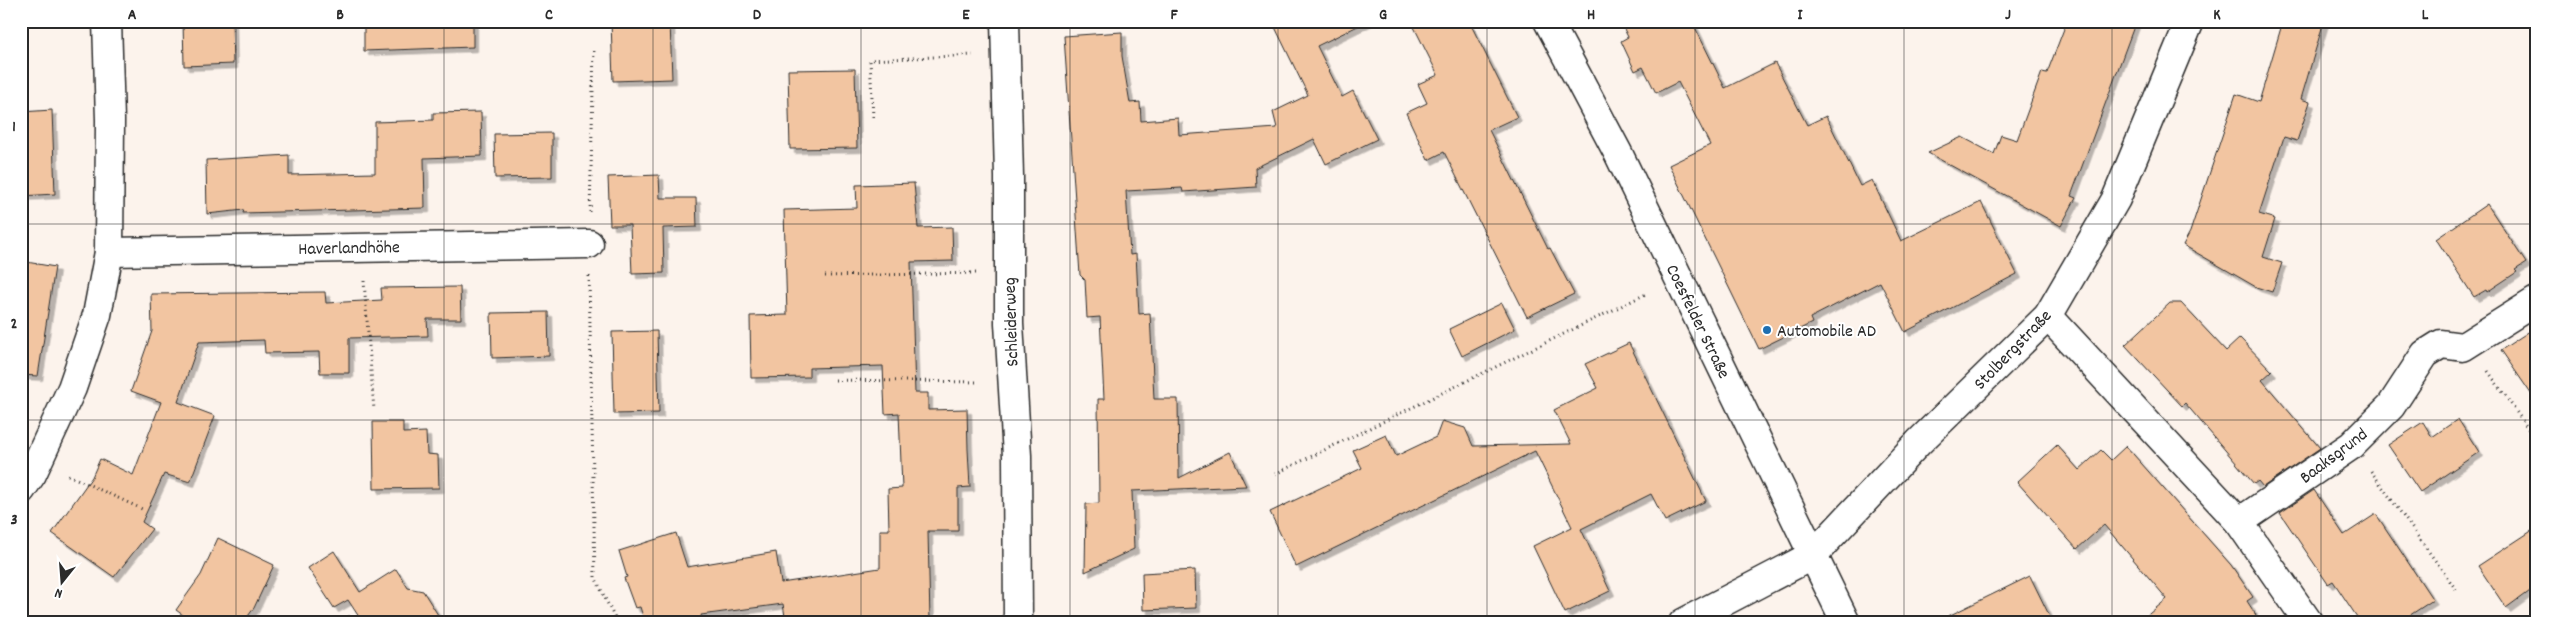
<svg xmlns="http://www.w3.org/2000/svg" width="2557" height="644" font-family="Dekko,sans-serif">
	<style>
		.building { fill: #f2c5a1; stroke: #2b2b2b; filter: url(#shadow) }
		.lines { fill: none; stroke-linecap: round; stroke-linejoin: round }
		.street-casing { stroke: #2b2b2b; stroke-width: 31 }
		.secondary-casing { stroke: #2b2b2b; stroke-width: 31 }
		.path { stroke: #2b2b2b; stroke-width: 3; stroke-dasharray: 1 4; stroke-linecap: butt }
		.street { stroke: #fff; stroke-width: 28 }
		.secondary { stroke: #fff; stroke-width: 28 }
		.grid { fill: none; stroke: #2b2b2b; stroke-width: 1; stroke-opacity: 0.55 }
		.poi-dot { fill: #1f6fb2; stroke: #fff; stroke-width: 2 }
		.labels { text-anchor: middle; stroke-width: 4; stroke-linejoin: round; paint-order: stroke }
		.street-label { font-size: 18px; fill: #2b2b2b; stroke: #fff }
		.poi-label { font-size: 18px; fill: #2b2b2b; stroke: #fff; text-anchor: start }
		.neatline { fill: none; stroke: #2b2b2b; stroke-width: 2 }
		.grid-label { font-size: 16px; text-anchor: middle; font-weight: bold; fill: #2b2b2b }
	</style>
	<defs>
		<filter id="shadow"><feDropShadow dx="4.5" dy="4.5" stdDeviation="0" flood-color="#0004"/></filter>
	</defs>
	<rect width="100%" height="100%" fill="#fcf3ec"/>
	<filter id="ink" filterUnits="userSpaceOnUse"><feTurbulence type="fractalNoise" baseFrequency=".02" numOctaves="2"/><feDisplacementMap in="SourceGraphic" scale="10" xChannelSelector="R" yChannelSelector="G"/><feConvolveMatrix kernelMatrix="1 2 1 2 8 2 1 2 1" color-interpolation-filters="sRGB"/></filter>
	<g filter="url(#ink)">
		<g class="building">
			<polygon points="183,21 232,21 233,64 184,66"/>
			<polygon points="364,21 473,21 473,47 364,51"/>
			<polygon points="611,21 670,21 672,79 613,81"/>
			<polygon points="1272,21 1368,21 1317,46 1342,97 1353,91 1377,139 1326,164 1314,139 1255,168 1256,187 1183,192 1182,188 1126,191 1130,255 1136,254 1139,314 1150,313 1154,399 1178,399 1179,478 1230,452 1246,486 1132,491 1134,549 1085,572 1086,504 1099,503 1098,399 1104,399 1100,317 1087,318 1085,280 1080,275 1064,36 1122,32 1122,56 1130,103 1140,102 1141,121 1178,118 1179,135 1277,128 1273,112 1308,95"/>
			<polygon points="1411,21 1469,21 1517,117 1489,130 1548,249 1550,248 1574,294 1527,317 1444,152 1428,160 1406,113 1427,103 1418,84 1438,75"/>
			<polygon points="1620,21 1692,21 1725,88 1775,63 1807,125 1826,116 1860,186 1872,180 1901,241 1981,202 2017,274 1905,332 1880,282 1810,318 1812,323 1759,349 1669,165 1710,145 1678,82 1656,93 1643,67 1635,71 1621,41 1628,37"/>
			<polygon points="2067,21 2136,21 2071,196 2076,198 2061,226 1928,153 1962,137 1994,154 2001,135 2017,140 2042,72 2047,73"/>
			<polygon points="2283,21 2324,21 2301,99 2310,102 2297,141 2284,137 2259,214 2275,219 2263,257 2282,263 2272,292 2256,287 2183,245 2190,232 2236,94 2259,102"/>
			<polygon points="855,69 857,148 790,149 788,70"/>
			<polygon points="52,110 55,194 21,196 21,112"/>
			<polygon points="481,112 482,156 424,158 425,208 243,213 244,210 207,214 206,160 289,155 289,175 375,173 375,122 433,120 433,113"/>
			<polygon points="552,133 552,177 495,178 494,134"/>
			<polygon points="659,175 660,198 696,198 697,227 663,228 664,273 632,274 630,225 610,225 608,177"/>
			<polygon points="914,183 918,228 952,227 953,261 911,262 915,393 928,393 928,410 967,409 968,449 970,487 958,488 958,531 928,531 930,621 786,623 783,604 701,615 703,623 645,623 640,607 635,608 624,578 627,577 619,551 676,533 687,567 776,552 781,583 880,568 880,530 889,530 888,489 902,488 899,413 885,414 883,366 809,368 809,377 751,378 750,316 787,315 784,210 857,208 856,185"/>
			<polygon points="2487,204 2526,263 2515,270 2517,272 2487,292 2486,290 2474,297 2436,239"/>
			<polygon points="21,261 55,267 38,376 21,375"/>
			<polygon points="460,287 461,319 427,319 428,336 349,338 349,373 320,373 319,352 265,353 264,340 199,342 178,402 215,416 190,482 164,474 142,522 152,529 114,577 52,533 92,477 100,459 133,475 161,402 131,391 152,331 151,294 325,292 326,303 382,300 381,288"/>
			<polygon points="1502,303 1515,329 1462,356 1449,329"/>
			<polygon points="2170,303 2181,303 2226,351 2240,338 2272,371 2262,380 2320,448 2263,487 2258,481 2254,484 2185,403 2182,406 2125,345"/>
			<polygon points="548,312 549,356 492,358 491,313"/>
			<polygon points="2536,327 2536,401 2501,350"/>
			<polygon points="657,331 659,413 614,414 612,332"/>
			<polygon points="1629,343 1706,501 1665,521 1651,494 1581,529 1610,591 1565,613 1533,546 1572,527 1535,451 1296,567 1270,512 1362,468 1353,450 1386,435 1396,456 1436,437 1442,421 1465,428 1473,446 1571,444 1554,410 1598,388 1585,364"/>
			<polygon points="2458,419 2479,452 2420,492 2388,445 2423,422 2432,437"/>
			<polygon points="373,422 403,422 403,433 426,432 427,454 438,455 439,488 374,489"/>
			<polygon points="2057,445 2079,470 2101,450 2111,460 2126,446 2231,565 2253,597 2247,601 2261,623 2138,623 2167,599 2104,525 2077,549 2017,482"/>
			<polygon points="2314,490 2344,535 2376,514 2433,600 2398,623 2361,623 2333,581 2328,584 2280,513"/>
			<polygon points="2536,528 2536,586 2506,608 2478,566"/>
			<polygon points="218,538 274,565 254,608 243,623 194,623 176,610 201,575"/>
			<polygon points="334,551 360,592 396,569 408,588 423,591 443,623 363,623 348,600 334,608 308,568"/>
			<polygon points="1195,570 1196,608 1143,610 1142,573"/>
			<polygon points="2030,576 2053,623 1934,623"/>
		</g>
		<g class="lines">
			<defs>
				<g id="street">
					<polyline points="1005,21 1009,177 1009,323 1017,456 1018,623"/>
					<polyline points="109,252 589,244"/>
					<polyline points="2048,316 2239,522 2309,623"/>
					<polyline points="21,490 32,474 72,388 97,315 109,252 110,120 107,21"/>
					<polyline points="2239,522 2352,445 2391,406 2425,354 2441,344 2463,347 2536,301"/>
					<polyline points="1813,555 1919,442 2048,316 2116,199 2190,21"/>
				</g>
				<g id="secondary">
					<polyline points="1548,21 1618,153 1846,623"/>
					<polyline points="1683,623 1813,555"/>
				</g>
			</defs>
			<use href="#street" class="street-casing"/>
			<use href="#secondary" class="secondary-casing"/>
			<g class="path">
				<polyline points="873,117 870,60 973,55"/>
				<polyline points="590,212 594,48"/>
				<polyline points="589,276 595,577 617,623"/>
				<polyline points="825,276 976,273"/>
				<polyline points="364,281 374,410"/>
				<polyline points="2488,371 2536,440"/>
				<polyline points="835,380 979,382"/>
				<polyline points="2371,471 2457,591"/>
				<polyline points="1275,474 1648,293"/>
				<polyline points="68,475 142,509"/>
				<polyline points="348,616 353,623"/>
			</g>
			<use href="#street" class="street"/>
			<use href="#secondary" class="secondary"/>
		</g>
	</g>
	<path class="grid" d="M236 21V623M444 21V623M653 21V623M861 21V623M1070 21V623M1278 21V623M1487 21V623M1695 21V623M1904 21V623M2112 21V623M2321 21V623M21 224H2536M21 420H2536"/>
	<circle class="poi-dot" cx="1767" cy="330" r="5"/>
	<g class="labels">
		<g class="street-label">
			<text transform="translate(349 247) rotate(-1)" y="6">Haverlandhöhe</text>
			<text transform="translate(1699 321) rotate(64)" y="6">Coesfelder Straße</text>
			<text transform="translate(1010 322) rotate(-92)" y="6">Schleiderweg</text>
			<text transform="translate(2012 349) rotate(-46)" y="6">Stolbergstraße</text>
			<text transform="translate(2333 455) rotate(-37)" y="6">Baaksgrund</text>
		</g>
		<g class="poi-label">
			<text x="1777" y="336">Automobile AD</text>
		</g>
	</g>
	<rect width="2557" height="644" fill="none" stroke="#fff" stroke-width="55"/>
	<g transform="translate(62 582) rotate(197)" stroke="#ffffff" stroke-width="4" paint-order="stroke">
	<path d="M0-4L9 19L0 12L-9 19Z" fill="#2b2b2b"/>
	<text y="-8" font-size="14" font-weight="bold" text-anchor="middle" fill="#2b2b2b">N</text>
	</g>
	<rect x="28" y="28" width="2502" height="588" class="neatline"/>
	<g class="grid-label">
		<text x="132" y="19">A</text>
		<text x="340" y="19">B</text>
		<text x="549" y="19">C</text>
		<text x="757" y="19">D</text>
		<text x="966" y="19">E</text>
		<text x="1174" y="19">F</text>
		<text x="1383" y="19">G</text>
		<text x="1591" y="19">H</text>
		<text x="1800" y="19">I</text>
		<text x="2008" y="19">J</text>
		<text x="2217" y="19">K</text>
		<text x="2425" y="19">L</text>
		<text x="14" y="131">1</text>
		<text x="14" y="328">2</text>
		<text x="14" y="524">3</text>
	</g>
</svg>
